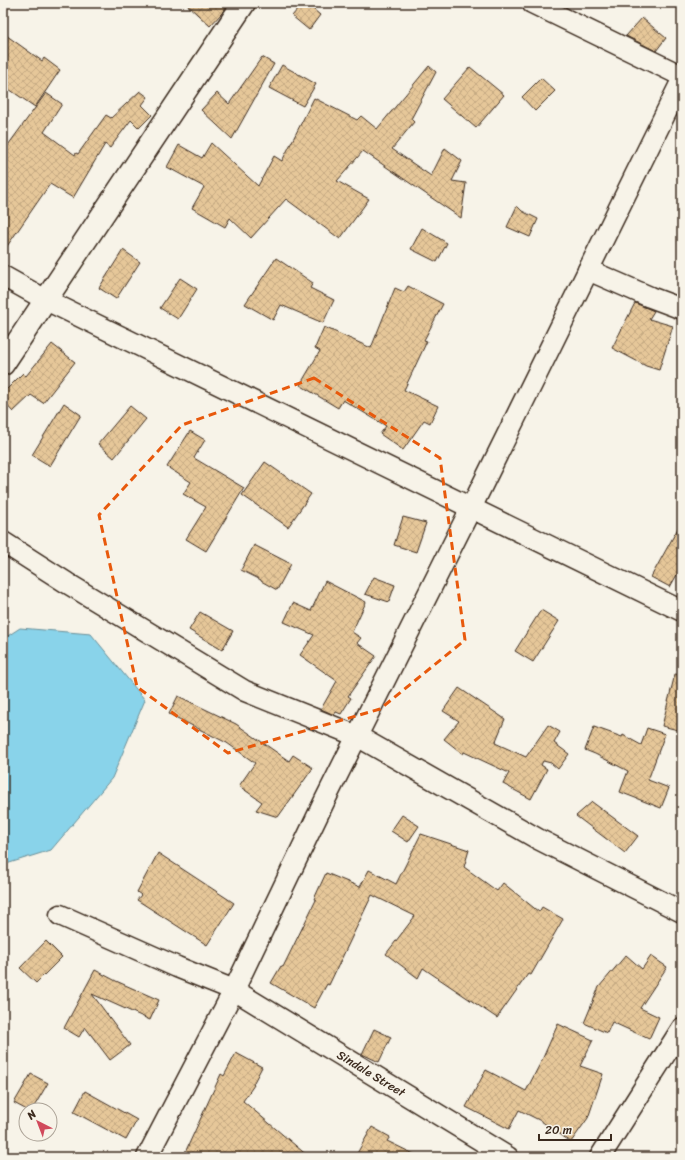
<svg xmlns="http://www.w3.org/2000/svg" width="685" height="1160" font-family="Sriracha,sans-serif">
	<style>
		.water { fill: #89d3ea; stroke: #6a8f98 }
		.building { fill: url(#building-cross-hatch); stroke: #3b2a1e }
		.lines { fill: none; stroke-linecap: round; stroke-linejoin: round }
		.street-casing { stroke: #3b2a1e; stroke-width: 23 }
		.secondary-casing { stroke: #3b2a1e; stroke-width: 25 }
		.street { stroke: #f7f3e8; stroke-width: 20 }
		.secondary { stroke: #f7f3e8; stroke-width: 22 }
		.marked { fill: none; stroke: #e8590c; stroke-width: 3; stroke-dasharray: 8 5; stroke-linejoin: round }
		.labels { text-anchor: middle; stroke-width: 3; stroke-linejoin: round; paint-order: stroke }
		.street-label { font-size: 12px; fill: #3b2a1e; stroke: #f7f3e8 }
	</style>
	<defs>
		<pattern id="building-cross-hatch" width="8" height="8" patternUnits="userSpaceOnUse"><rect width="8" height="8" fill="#e6c799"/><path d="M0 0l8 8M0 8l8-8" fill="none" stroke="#c6ab83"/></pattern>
	</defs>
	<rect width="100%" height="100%" fill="#f7f3e8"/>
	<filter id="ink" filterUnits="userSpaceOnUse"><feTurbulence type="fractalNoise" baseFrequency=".025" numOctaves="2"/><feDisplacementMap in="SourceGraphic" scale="8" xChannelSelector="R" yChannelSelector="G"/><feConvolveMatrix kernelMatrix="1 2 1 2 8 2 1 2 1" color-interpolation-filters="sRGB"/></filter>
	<g filter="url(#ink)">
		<polygon class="water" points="20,628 91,634 145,700 112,778 51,850 3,865 3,639"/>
		<g class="building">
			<polygon points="185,3 229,3 222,13 210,26"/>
			<polygon points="303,3 306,3 320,15 309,30 292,16"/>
			<polygon points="642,18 666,38 656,51 626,36"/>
			<polygon points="3,33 42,61 44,58 60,70 35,107 3,85"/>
			<polygon points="262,57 274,64 232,139 201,110 217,93 229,104"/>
			<polygon points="282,65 316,84 303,106 269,88"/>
			<polygon points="429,66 436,72 411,119 414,122 392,149 431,176 445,148 462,161 452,181 466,183 461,218 363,151 337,181 369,199 340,239 286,199 251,238 230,218 225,227 192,208 204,187 167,167 179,145 202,158 211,143 258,186 274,156 282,161 314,98 357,120 361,116 377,129"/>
			<polygon points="470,67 504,95 476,128 442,99"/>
			<polygon points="541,78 555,91 535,111 522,97"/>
			<polygon points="140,91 148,97 142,105 152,115 139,128 131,120 110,148 105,144 73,198 50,184 3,252 3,152 46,93 62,104 44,132 75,155 76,153 78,154 106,115 111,118"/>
			<polygon points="517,206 522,211 538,219 530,237 507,227"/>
			<polygon points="422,228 447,243 437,262 411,249"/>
			<polygon points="123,250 140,262 116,299 99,288"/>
			<polygon points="276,258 313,283 310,288 334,300 323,323 281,305 273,320 245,304"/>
			<polygon points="180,278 197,289 178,319 160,308"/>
			<polygon points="408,286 443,304 424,340 427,341 404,390 438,406 430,423 424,420 403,450 380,434 386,426 343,400 338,408 300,385 320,351 315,348 324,327 371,348 395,288 404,292"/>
			<polygon points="635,303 654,311 649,319 673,326 659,370 646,366 612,348"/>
			<polygon points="52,344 75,362 43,403 31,395 13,412 3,401 3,393 23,373 26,376"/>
			<polygon points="64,403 81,415 50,466 32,455"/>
			<polygon points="130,406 146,419 114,458 98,444"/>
			<polygon points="190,431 205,440 194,458 244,488 206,551 186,539 206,507 183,494 191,482 167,467"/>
			<polygon points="265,462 311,494 288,527 242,495"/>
			<polygon points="403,517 426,523 416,552 394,545"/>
			<polygon points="682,521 682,566 670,587 651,577"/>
			<polygon points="254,545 291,564 277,590 261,581 261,580 241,570"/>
			<polygon points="374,577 395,585 389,602 365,594"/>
			<polygon points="325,581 366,602 352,632 361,638 357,643 376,656 348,696 351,698 341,714 336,712 334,715 321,709 337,681 300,655 314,635 284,622 293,603 311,611"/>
			<polygon points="541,610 559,621 533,662 515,651"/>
			<polygon points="200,612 233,631 222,650 189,630"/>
			<polygon points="675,674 682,675 682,731 662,726"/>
			<polygon points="459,688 505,719 495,743 526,757 548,725 560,732 554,743 569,754 558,769 551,763 543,761 541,765 547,769 531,799 503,784 509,773 464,752 463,754 444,739 459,721 443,711"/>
			<polygon points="178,696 236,724 289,761 293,755 313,768 278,817 256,810 262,802 239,786 255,763 227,743 169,714"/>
			<polygon points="594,727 622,737 623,735 641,745 647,728 665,734 648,780 669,788 661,808 620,792 628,771 595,754 585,750"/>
			<polygon points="592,802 638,836 625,853 576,816"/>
			<polygon points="402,815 419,826 408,842 391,831"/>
			<polygon points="421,834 469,850 464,867 497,891 503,883 539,912 542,907 563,919 531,975 528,974 497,1018 423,968 418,978 386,954 415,916 372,895 329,985 327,984 314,1008 271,983 281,966 283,967 316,900 314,899 326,873 360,887 369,870 396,884"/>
			<polygon points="158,853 234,903 207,945 137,900 141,895 137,892"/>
			<polygon points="46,941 62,957 36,983 20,968"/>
			<polygon points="626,955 642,969 651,956 667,967 640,1008 659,1017 649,1039 612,1022 607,1033 584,1023 599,987"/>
			<polygon points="95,970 116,981 159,1000 150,1020 92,994 130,1045 110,1060 85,1027 79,1037 64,1028"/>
			<polygon points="558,1024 593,1040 580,1066 603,1074 588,1118 571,1142 541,1121 519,1110 509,1129 466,1107 486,1070 526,1091 542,1060"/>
			<polygon points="374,1029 391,1037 379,1062 362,1054"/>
			<polygon points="236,1053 262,1067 253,1084 254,1085 243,1101 309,1157 183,1157 221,1074 224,1076"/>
			<polygon points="31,1074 48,1083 32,1110 27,1110 14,1103"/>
			<polygon points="85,1091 137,1120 126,1140 74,1112"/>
			<polygon points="372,1127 390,1137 387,1141 420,1157 355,1157"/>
		</g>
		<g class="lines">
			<defs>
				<g id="street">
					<polyline points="532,3 682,76"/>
					<polyline points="588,270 650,297 682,309"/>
					<polyline points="3,276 46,300 682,611"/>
					<polyline points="3,542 67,583 245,691 357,736 538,839 682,912"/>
					<path id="s1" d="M60 915 177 967 234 990 508 1157"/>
					<polyline points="147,1157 234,990 325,800 471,508 682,80"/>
					<polyline points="600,1157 682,1028"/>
				</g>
				<polyline id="secondary" points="3,364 244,3"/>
			</defs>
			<use href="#street" class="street-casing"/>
			<use href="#secondary" class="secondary-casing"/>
			<use href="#street" class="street"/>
			<use href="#secondary" class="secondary"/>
		</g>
	</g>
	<path class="marked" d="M314 378 440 458 465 640 380 709 228 753 137 687 99 515 182 425Z"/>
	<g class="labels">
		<g class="street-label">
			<text dy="4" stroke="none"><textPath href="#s1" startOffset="350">Sindale Street</textPath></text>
		</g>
	</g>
	<rect width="685" height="1160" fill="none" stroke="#f7f3e8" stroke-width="16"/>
	<rect x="8" y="8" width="669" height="1144" fill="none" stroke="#3b2a1e" stroke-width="1.5" filter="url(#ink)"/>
	<g transform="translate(38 1122) rotate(318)"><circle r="19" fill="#f7f3e8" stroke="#aca397"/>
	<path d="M0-3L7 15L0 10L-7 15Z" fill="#d1495b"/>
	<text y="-6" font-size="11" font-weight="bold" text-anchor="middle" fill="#3b2a1e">N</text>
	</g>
	<path d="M539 1134v6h72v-6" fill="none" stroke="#3b2a1e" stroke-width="2"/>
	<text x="545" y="1134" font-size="12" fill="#3b2a1e" stroke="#f7f3e8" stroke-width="3" paint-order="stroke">20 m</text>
</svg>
